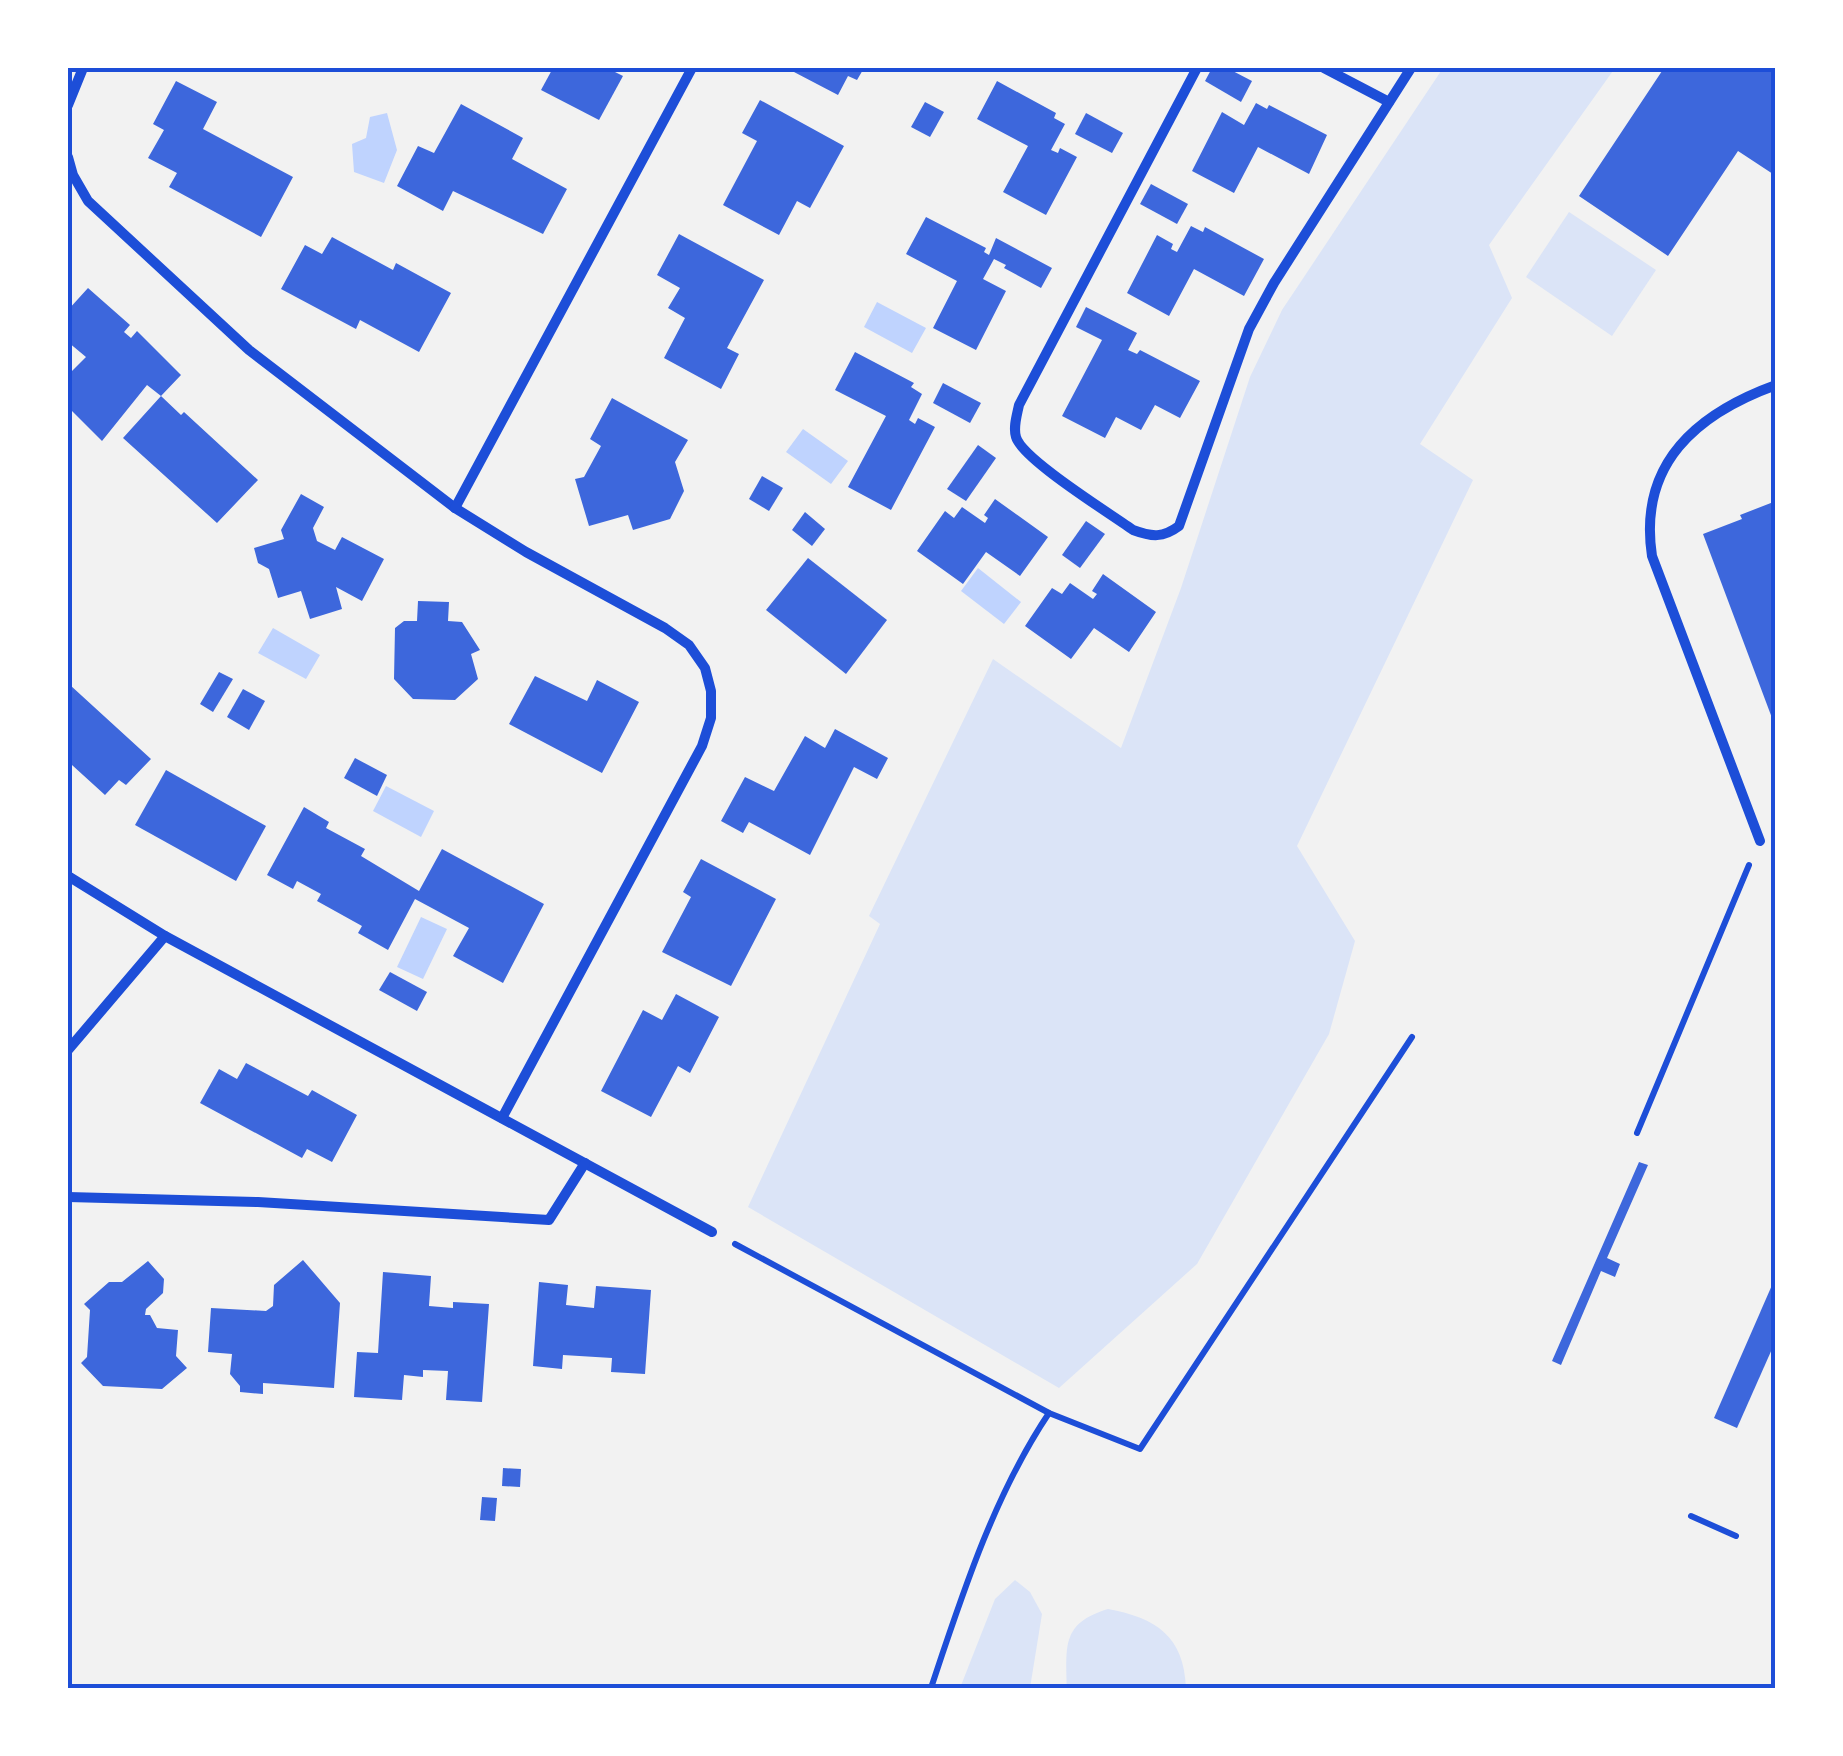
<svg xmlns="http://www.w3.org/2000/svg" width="1843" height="1756" font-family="Figtree,sans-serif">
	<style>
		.green { fill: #dbe4f7 }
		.water { fill: #bfd3fe }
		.building { fill: #3d67dc }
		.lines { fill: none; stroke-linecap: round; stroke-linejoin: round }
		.path { stroke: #1d4ed8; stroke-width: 6 }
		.minor { stroke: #1d4ed8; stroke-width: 10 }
		.neatline { fill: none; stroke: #1d4ed8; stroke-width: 4 }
	</style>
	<rect width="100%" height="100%" fill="#f2f2f2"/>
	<g class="green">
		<polygon points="1443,68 1615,68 1489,245 1512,298 1420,444 1473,480 1297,846 1355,941 1329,1034 1197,1264 1059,1388 748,1207 880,924 869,916 993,659 1121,748 1181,588 1250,377 1282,310"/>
		<polygon points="1569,212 1656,270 1612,336 1526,277"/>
		<polygon points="1015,1580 1030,1592 1042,1614 1030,1688 960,1688 995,1599"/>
		<path d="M1108 1609C1156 1618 1184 1636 1186 1688H1067C1066 1645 1062 1623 1108 1609Z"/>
	</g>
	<g class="water">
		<polygon points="387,113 397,150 384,183 354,172 352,144 366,138 370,117"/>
		<polygon points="877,302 926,328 912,353 864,327"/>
		<polygon points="803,429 848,461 831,484 786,452"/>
		<polygon points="978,568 1021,602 1004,624 961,591"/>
		<polygon points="273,628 320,655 306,679 258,653"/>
		<polygon points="386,786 434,811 421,837 373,811"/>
		<polygon points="421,917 447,929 423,979 397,967"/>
	</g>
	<g class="building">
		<polygon points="553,68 607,68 623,76 599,120 541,90"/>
		<polygon points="797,68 864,68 857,80 848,76 838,95 794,72"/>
		<polygon points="1212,68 1227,68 1252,81 1241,102 1205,81"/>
		<polygon points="1664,68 1776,68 1776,176 1738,151 1668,256 1579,196"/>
		<polygon points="176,81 217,102 203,129 293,177 261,237 169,187 177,173 148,158 164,130 153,124"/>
		<polygon points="997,81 1056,113 1054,118 1065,124 1051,150 1058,153 1060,148 1077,157 1046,215 1003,192 1028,146 977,119"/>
		<polygon points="760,100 844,146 810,208 797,201 779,235 723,205 757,141 742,133"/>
		<polygon points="925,102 944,112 930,137 911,127"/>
		<polygon points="1256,103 1267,109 1269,105 1327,135 1309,174 1258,147 1234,193 1192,171 1222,112 1244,125"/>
		<polygon points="461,104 523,138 512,159 567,189 543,234 453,191 443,211 397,186 418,146 434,153"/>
		<polygon points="1086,113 1123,133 1112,153 1075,134"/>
		<polygon points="1151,184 1188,204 1177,224 1140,204"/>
		<polygon points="926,217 986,248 984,252 989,255 996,238 1052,268 1041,288 1004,268 1006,265 994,259 983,279 1006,291 976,350 933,328 957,281 906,254"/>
		<polygon points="1191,226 1203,232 1205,227 1264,259 1244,296 1194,269 1169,316 1127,293 1157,235 1173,244 1171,249 1177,252"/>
		<polygon points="679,234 764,280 727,348 739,354 721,389 664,358 685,318 668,308 680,288 657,275"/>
		<polygon points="332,237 393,270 396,263 451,293 419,352 360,320 356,329 281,289 305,245 322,254"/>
		<polygon points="88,288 130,325 124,332 131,338 137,331 181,375 161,396 181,415 184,412 258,480 217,523 123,438 161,396 147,385 102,441 68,407 68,375 86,357 68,342 68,310"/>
		<polygon points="1086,307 1137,333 1128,350 1137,354 1140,350 1200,381 1180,418 1155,405 1141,430 1116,417 1105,438 1062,416 1102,340 1076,327"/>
		<polygon points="855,352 914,383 911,387 922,394 909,420 915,424 918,418 935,427 891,510 848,487 886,416 835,390"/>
		<polygon points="943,383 981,403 970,423 933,403"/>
		<polygon points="612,398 688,440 675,462 684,491 670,519 633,530 628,515 589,526 575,479 584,477 601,446 590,439"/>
		<polygon points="978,445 996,458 966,501 947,489"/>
		<polygon points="762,476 783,488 769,511 749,499"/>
		<polygon points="301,494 324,507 313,528 317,541 335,550 342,537 384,559 362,601 336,587 342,609 310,619 301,591 278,598 269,569 258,563 254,548 284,539 281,530"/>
		<polygon points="995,499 1048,537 1020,576 986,552 963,584 917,551 945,511 954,518 962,507 985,523 988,518 984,515"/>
		<polygon points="1776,501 1776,726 1775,726 1703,534 1742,519 1740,515"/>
		<polygon points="805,512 825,529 812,546 792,530"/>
		<polygon points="1086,521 1105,534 1080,568 1062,555"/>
		<polygon points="808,558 887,620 846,674 766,610"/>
		<polygon points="1103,574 1156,612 1129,652 1094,628 1071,659 1025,626 1052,588 1062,594 1070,583 1093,599 1097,594 1092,591"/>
		<polygon points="418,601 449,602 448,621 462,622 480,650 471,654 478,679 455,700 413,699 394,679 395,628 404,621 417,621"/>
		<polygon points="219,672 233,679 213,712 200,704"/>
		<polygon points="535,676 587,701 597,680 639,702 602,773 509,724"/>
		<polygon points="70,685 151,759 126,785 119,780 105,795 72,765 68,770"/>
		<polygon points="243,689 265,701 249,730 227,717"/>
		<polygon points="835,729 888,758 877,779 854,767 810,855 749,822 743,833 721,821 745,777 774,791 805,736 825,748"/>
		<polygon points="355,758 387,775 377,796 344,778"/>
		<polygon points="166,770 266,826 236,881 135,825"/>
		<polygon points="304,807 329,822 326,828 365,849 361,856 419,891 442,849 544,904 503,983 453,956 469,928 415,899 388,950 358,933 362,926 317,901 321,894 297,881 293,889 267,875"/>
		<polygon points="701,859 776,899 731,986 662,952 691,897 683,892"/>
		<polygon points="390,972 427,992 417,1011 379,990"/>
		<polygon points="676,994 719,1017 690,1073 678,1066 651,1117 601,1091 643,1010 662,1020"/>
		<polygon points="246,1063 308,1096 312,1090 357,1115 332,1162 307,1149 302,1158 200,1103 219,1069 237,1079"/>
		<polygon points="1639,1162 1648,1165 1607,1258 1620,1264 1615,1277 1601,1271 1561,1365 1552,1361"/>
		<polygon points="303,1260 340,1303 334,1388 263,1383 263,1394 240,1392 240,1386 230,1374 232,1354 208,1352 211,1308 266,1311 273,1306 274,1285"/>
		<polygon points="148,1261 164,1279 163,1293 146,1309 145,1315 150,1315 157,1328 178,1330 176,1356 187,1368 162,1389 103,1386 81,1363 87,1357 90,1310 84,1304 109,1282 122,1282"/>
		<polygon points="383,1272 431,1276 429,1306 453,1308 453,1302 489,1304 482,1402 446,1400 448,1371 423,1370 423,1377 404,1375 402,1400 354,1397 357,1352 378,1353"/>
		<polygon points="1776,1276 1776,1340 1737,1428 1714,1418"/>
		<polygon points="539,1282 568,1285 566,1305 594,1308 596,1286 651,1290 645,1374 611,1372 612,1358 563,1355 562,1369 533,1366"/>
		<polygon points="503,1468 521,1469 520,1487 502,1486"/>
		<polygon points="482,1497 497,1498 495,1521 480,1520"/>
	</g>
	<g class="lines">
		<g class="path">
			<polyline points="1637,1133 1749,865"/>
			<polyline points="735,1244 1049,1413 1140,1449 1412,1037"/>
			<polyline points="1691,1516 1736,1536"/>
			<path d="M931 1688C962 1595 994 1495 1049 1413"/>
		</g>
		<g class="minor">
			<path d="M1197 68 1019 405C1017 415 1013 427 1016 437 1022 459 1111 514 1133 530 1152 537 1163 538 1179 526L1249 329 1274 283 1411 68"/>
			<polyline points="1324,68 1389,102"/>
			<polyline points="68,105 83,68"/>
			<polyline points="68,157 73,175 88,201 249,350 455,508 526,552 665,628 689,645 705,668 711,691 711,718 702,746 502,1118"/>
			<polyline points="455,508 692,68"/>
			<path d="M1760 841 1652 556C1638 464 1696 414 1776 385"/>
			<polyline points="68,876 165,936 712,1232"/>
			<polyline points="68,1050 165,936"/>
			<polyline points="68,1197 258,1202 549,1220 585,1163"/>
		</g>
	</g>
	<rect width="1843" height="1756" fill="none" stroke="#ffffff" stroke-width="140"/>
	<rect x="70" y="70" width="1703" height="1616" class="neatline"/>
</svg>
